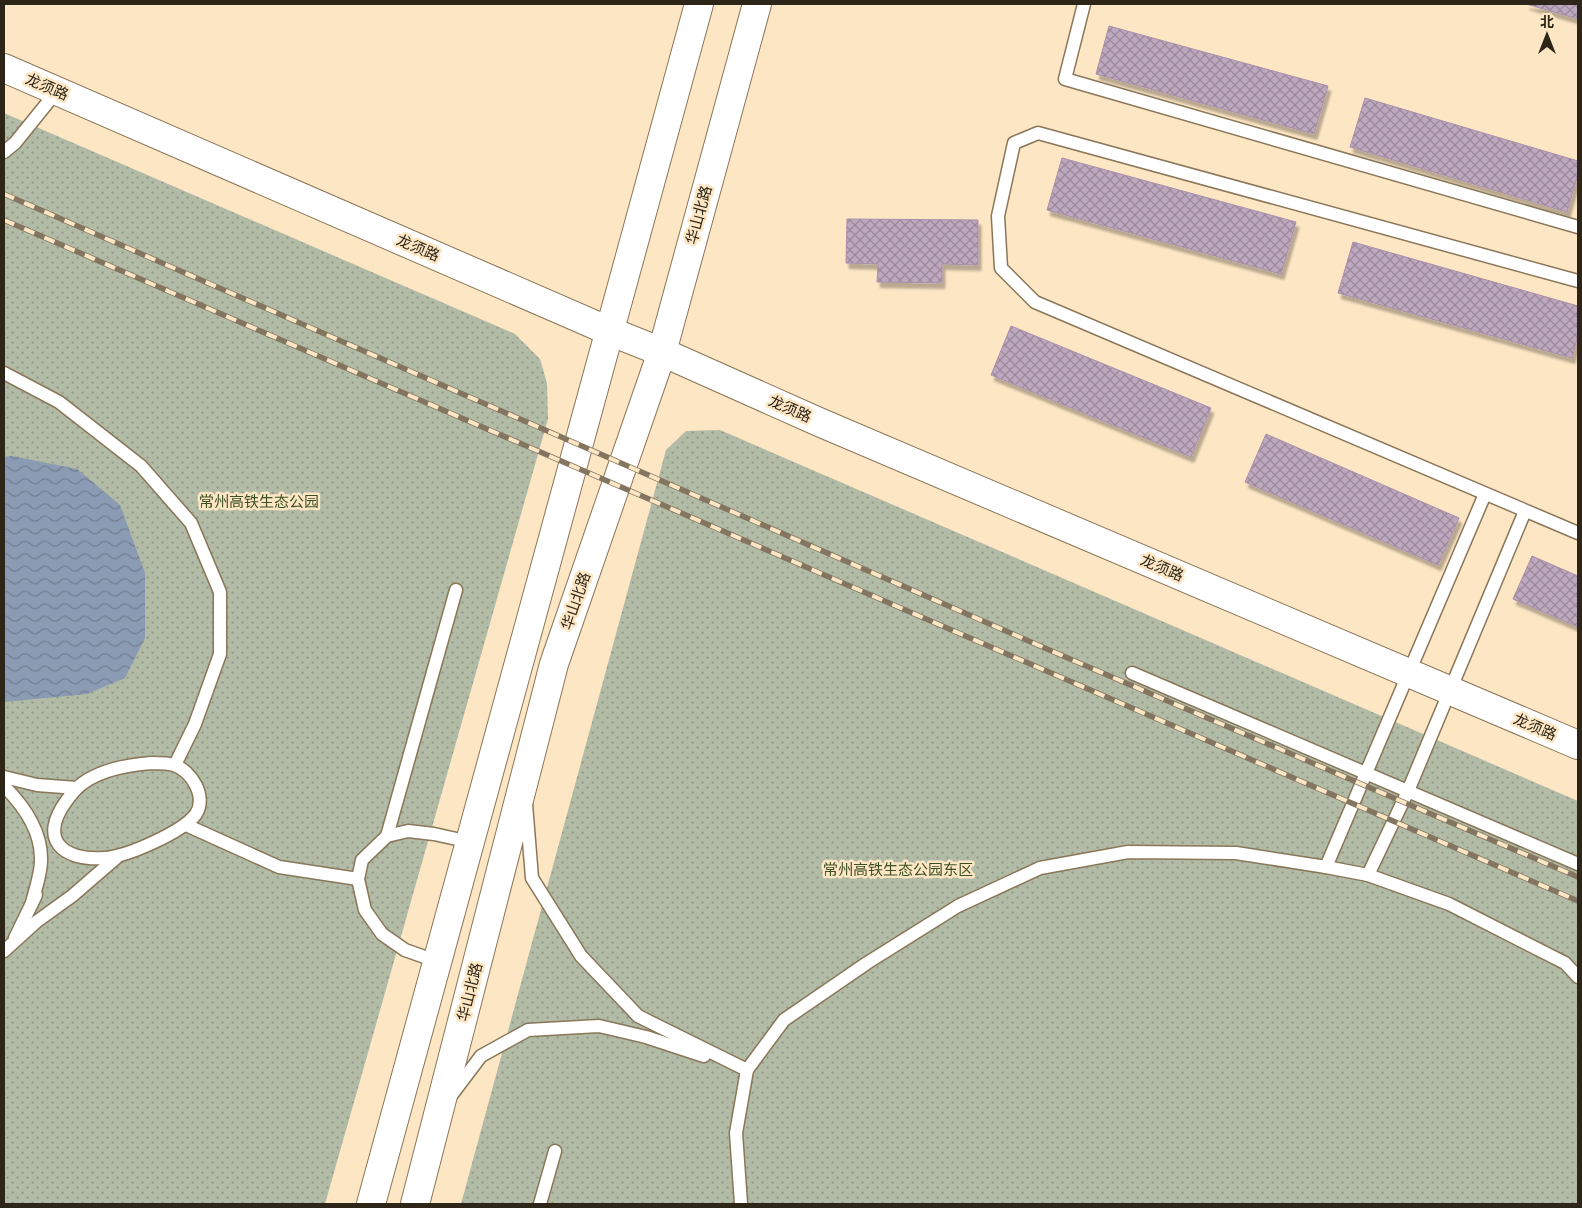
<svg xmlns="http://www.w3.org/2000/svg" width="1582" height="1208" font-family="'Sofia Sans Condensed','Noto Sans SC',sans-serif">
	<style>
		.park { fill: url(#park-dots) }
		.water { fill: url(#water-waves) }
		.building { fill: url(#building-cross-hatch); stroke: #a98fab; filter: url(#shadow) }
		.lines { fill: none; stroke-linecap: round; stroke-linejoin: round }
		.lane-casing { stroke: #8a7658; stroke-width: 15 }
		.secondary-casing { stroke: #8a7658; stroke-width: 30 }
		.lane { stroke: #fff; stroke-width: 12 }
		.secondary { stroke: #fff; stroke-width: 28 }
		.rail-casing { stroke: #837560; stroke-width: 5.5 }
		.rail { stroke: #fce6c4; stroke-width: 4; stroke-dasharray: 11; stroke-linecap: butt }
		.labels { text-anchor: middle; stroke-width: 5; stroke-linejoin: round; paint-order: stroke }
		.street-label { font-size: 15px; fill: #2d2518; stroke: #fce6c4 }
		.park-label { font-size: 15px; fill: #3e5023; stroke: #fce6c4 }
	</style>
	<defs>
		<pattern id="park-dots" width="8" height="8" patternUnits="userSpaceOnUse" patternTransform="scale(1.25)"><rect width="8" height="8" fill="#b2bba6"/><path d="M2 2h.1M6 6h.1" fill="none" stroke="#919886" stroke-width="1.8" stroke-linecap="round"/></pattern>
		<pattern id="water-waves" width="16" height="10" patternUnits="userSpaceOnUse" patternTransform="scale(1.25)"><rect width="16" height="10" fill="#8b9bb4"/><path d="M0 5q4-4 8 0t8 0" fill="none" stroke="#727e91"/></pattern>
		<pattern id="building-cross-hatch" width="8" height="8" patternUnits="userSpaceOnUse" patternTransform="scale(1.25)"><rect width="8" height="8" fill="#bea8c0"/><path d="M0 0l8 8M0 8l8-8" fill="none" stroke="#9b899b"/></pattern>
		<filter id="shadow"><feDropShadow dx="3" dy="5.5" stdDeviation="1" flood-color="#0004"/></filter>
	</defs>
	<rect width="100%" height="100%" fill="#fce6c4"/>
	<g class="park">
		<polygon points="4,113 515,334 540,359 547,383 548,419 325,1204 4,1204"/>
		<polygon points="720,430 1578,801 1578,1204 461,1204 666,450 686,431"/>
	</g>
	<polygon class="water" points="12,456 77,469 120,505 145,573 145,638 125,678 87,694 4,702 4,457"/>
	<g class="building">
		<polygon points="1526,4 1578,4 1578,19"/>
		<polygon points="1109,26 1328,86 1314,134 1096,74"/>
		<polygon points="1365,98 1578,161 1578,174 1567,212 1350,147"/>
		<polygon points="1062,158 1296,222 1281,274 1047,210"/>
		<polygon points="847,219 978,220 978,265 942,264 942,283 877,282 878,264 846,263"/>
		<polygon points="1353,242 1578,306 1578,335 1572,358 1338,293"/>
		<polygon points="1011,326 1211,408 1191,457 991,375"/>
		<polygon points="1266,434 1459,518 1438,565 1245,482"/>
		<polygon points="1532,556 1578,576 1578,627 1513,599"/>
	</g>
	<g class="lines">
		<defs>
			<g id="lane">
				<polyline points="1084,4 1065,79 1578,227"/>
				<polyline points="4,152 15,143 57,91"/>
				<polyline points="1578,281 1038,133 1014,143 998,216 1001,268 1035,302 1578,533"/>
				<polyline points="4,373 59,402 141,466 191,523 220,592 220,654 195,724 175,765"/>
				<polyline points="1132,673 1578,864"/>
				<path d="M151 763C158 763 168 763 174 765 192 771 207 797 196 814 183 832 126 857 104 858 62 861 38 839 67 800 70 796 73 792 77 788 96 770 126 765 151 763Z"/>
				<polyline points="4,777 37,785 77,788"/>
				<path d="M4 786C24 806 42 832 41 861 41 874 35 890 32 903"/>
				<polyline points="526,804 532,878 581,956 638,1016 747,1070"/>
				<polyline points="186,825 279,867 358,879"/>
				<polyline points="387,836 456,590"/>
				<polyline points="1326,867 1485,494"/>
				<polyline points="1368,875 1408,791 1525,511"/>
				<polyline points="15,938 36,895"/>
				<polyline points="4,951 36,922 72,896 116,858"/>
				<polyline points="436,961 405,950 382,934 365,910 358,879 362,860 387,836 408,831 434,834 470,842"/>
				<polyline points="450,1097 481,1056 528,1030 599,1026 646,1037 704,1056"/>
				<polyline points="540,1204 555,1151"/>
				<polyline points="741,1204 736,1133 747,1070 784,1020 867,963 958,906 1040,868 1128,852 1236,853 1326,867 1368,875 1449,904 1565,963 1578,977"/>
			</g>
			<g id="secondary">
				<polyline points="4,68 609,331 662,352 819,422 1578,745"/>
				<polyline points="371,1204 699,4"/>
				<polyline points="415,1204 554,664 662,352 757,4"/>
			</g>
		</defs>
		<use href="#lane" class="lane-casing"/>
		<use href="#secondary" class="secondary-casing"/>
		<use href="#lane" class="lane"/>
		<use href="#secondary" class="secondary"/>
		<defs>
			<g id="rail">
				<polyline points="4,194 1077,662 1578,877"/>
				<polyline points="4,220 1578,901"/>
			</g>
		</defs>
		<use href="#rail" class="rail-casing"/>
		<use href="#rail" class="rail"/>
	</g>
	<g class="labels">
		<g class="street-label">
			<text transform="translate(47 87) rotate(23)" y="5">龙须路</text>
			<text transform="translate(699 215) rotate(-75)" y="5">华山北路</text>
			<text transform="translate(418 248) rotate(23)" y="5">龙须路</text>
			<text transform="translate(790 409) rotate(24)" y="5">龙须路</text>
			<text transform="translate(1162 568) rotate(23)" y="5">龙须路</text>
			<text transform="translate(576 601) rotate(-71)" y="5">华山北路</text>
			<text transform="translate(1535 727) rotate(23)" y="5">龙须路</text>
			<text transform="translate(470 992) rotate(-76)" y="5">华山北路</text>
		</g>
		<g class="park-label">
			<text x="259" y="507">常州高铁生态公园</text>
			<text x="898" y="875">常州高铁生态公园东区</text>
		</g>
	</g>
	<rect width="1582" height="1208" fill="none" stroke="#2d2518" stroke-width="10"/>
	<g transform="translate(1547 35)" stroke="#fce6c4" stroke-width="4" paint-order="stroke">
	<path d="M0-4L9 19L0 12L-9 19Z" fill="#2d2518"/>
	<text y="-8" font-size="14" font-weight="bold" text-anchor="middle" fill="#2d2518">北</text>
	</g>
</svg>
